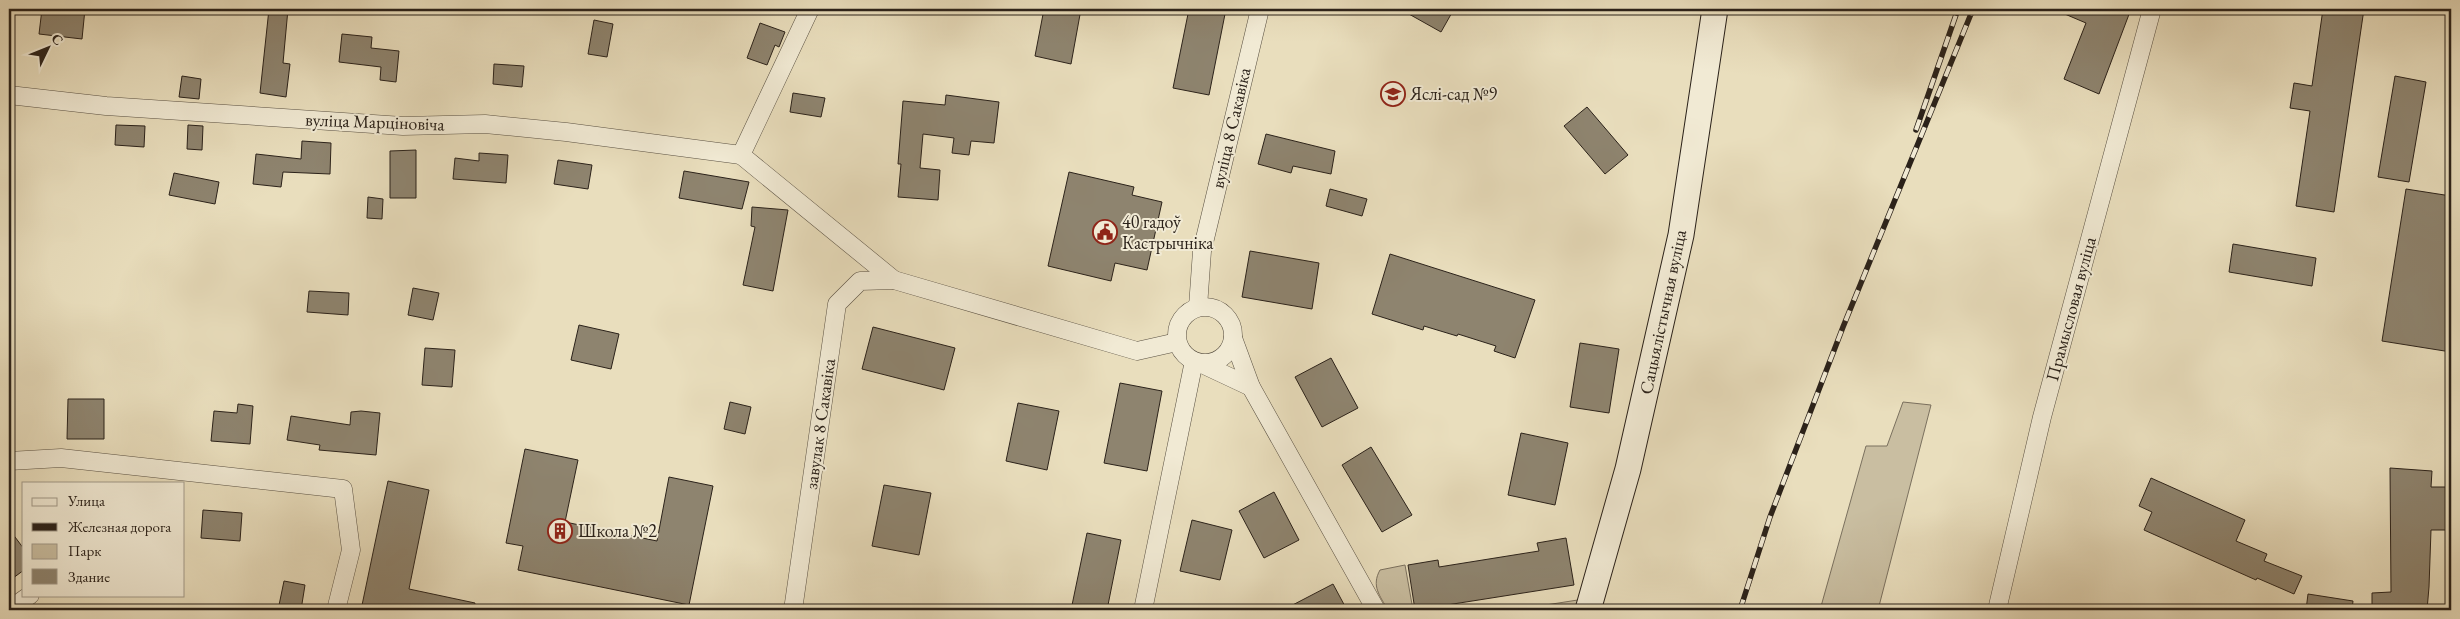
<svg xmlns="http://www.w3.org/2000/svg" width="2460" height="619" font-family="'EB Garamond',serif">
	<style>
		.green { fill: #c9bea1; stroke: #7a705e }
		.building { fill: #8e846f; stroke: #2b221a }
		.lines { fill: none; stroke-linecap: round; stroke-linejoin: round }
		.street-casing { stroke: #5a5143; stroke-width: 19 }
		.secondary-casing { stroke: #2b221a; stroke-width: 27 }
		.street { stroke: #f1ead4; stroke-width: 18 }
		.secondary { stroke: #f1ead4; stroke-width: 25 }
		.rail-casing { stroke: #2b221a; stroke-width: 5.5 }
		.rail { stroke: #f1ead4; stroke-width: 4; stroke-dasharray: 11; stroke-linecap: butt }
		.labels { text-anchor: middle; stroke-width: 4; stroke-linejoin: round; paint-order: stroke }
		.poi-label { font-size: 18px; fill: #2b221a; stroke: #f1ead4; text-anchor: start }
		.street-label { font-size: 18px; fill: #2b221a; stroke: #f1ead4 }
	</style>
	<rect width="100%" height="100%" fill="#e9debd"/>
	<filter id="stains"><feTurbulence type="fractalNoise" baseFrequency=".004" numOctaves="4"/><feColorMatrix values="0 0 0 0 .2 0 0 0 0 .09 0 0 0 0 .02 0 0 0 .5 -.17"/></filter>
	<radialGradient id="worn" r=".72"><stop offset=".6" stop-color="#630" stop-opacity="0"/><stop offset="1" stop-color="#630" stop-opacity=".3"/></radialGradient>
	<g class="green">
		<polygon points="1903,402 1931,405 1878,610 1820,610 1866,446 1887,446"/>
		<path d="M1405 565 1413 610H1388C1380 596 1371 586 1380 570Z"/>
		<polygon points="1584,599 1581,610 1514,610"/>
	</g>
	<g class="building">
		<polygon points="42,9 85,9 82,39 39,34"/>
		<polygon points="269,9 288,9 283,63 290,64 286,97 260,93"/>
		<polygon points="1044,9 1081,9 1071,64 1035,56"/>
		<polygon points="1189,9 1226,9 1209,95 1173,88"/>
		<polygon points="1400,9 1454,9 1441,32"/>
		<polygon points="2053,9 2131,9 2099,94 2064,79 2086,23"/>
		<polygon points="2323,9 2364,9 2334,212 2296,206 2310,111 2290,108 2294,83 2312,86"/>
		<polygon points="594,20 613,24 607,57 588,54"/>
		<polygon points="760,23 785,32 779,47 775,45 767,65 747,58"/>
		<polygon points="342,34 372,37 371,48 399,51 396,82 380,80 381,67 339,62"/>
		<polygon points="494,64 524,66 522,87 493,84"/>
		<polygon points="182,76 201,79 199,99 179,97"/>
		<polygon points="2395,76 2426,82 2409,182 2378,177"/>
		<polygon points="793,93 825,98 821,117 790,112"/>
		<polygon points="946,95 999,102 994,143 971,141 969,155 952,153 954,138 923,134 920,168 940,170 938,200 898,197 901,164 898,164 903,101 945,105"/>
		<polygon points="1587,107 1628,155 1605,174 1564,126"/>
		<polygon points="116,125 145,126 144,147 115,145"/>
		<polygon points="188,125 203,126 202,150 187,149"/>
		<polygon points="1266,134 1335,151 1331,174 1293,166 1291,173 1258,164"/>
		<polygon points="302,141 331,143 330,174 283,172 281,187 253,184 256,154 301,159"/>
		<polygon points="416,150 416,198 390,198 390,151"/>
		<polygon points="479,153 508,155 506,183 453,179 455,158 479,161"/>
		<polygon points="558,160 592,165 588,189 554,184"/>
		<polygon points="684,171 749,182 742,209 679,198"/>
		<polygon points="1069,172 1134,187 1132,195 1162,202 1147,270 1115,263 1111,281 1048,266"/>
		<polygon points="174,173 219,182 215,204 169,195"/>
		<polygon points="1330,189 1367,199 1362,216 1326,206"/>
		<polygon points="2406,189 2451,196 2448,226 2451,227 2451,352 2382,341"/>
		<polygon points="368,197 383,199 382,219 367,218"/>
		<polygon points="752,207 788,210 773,291 743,285 755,227 751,226"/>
		<polygon points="2233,244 2316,258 2312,286 2229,272"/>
		<polygon points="1250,251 1319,263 1312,309 1242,297"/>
		<polygon points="1390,254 1535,300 1515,358 1494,351 1496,346 1458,334 1457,336 1424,326 1423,330 1372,314"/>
		<polygon points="413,288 439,293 433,320 408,315"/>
		<polygon points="309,291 349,293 348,315 307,312"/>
		<polygon points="579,325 619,334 611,369 571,360"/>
		<polygon points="873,327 955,348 944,390 862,369"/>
		<polygon points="1580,343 1619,349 1609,413 1570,407"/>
		<polygon points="425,348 455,350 452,387 422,385"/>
		<polygon points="1331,358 1358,408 1322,427 1295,377"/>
		<polygon points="1120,383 1162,391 1147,471 1104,463"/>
		<polygon points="68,399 104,399 104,439 67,439"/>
		<polygon points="730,402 751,407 745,434 724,429"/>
		<polygon points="1018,403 1059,411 1047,470 1006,461"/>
		<polygon points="238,404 253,406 250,444 211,441 214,411 237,413"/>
		<polygon points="361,411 380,413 376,455 319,450 320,445 287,440 291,416 350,425 351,412"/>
		<polygon points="1521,433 1568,443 1555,505 1508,495"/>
		<polygon points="1371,447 1412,515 1382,532 1342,465"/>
		<polygon points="525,449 578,460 565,522 657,541 669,477 713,486 689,605 518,570 523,546 506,543"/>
		<polygon points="2390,468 2432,471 2431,487 2451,487 2451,530 2431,530 2429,587 2427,610 2372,610 2372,593 2391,592"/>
		<polygon points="2151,478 2245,520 2236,541 2267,554 2264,561 2302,576 2294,594 2257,578 2256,580 2144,530 2152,512 2139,506"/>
		<polygon points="388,481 429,490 409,589 475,603 474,610 361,610"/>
		<polygon points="884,485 931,493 919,555 872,546"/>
		<polygon points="1274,492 1299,540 1264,558 1239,511"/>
		<polygon points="203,510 242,513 240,541 201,538"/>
		<polygon points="1192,520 1232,530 1220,580 1180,571"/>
		<polygon points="9,529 24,549 24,570 9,581"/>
		<polygon points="1087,533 1121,540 1107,610 1071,610"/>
		<polygon points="1566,538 1574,585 1415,610 1408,565 1438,560 1439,567 1539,551 1537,543"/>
		<polygon points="284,581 305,585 301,610 278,610"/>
		<polygon points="1333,584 1347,610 1283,610"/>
		<polygon points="2308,594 2353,601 2352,610 2306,610"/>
	</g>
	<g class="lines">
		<defs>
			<g id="street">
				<polyline points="9,95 106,106 403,126 485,124 566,132 741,155"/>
				<polyline points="741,155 894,280 1137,351 1177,342"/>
				<polyline points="741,155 810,9"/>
				<circle cx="1205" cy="335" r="28"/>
				<polyline points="1198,307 1202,251 1260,9"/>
				<polyline points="1233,338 1251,387 1376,610"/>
				<polyline points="1202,364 1251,387"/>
				<polyline points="9,461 61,458 343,489 351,550 336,610"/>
				<polyline points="9,610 30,595"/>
				<polyline points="793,610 837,304 860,281 894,280"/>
				<polyline points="1143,610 1194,361"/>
				<polyline points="1997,610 2042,417 2152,9"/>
			</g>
			<polyline id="secondary" points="1588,610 1628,469 1681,235 1715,9"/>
		</defs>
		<use href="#street" class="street-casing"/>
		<use href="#secondary" class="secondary-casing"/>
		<use href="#street" class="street"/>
		<use href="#secondary" class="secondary"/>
		<defs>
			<g id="rail">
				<polyline points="1916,130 1958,9"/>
				<polyline points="1740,610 1770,517 1843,327 1973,9"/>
			</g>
		</defs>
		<use href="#rail" class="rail-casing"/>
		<use href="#rail" class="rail"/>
	</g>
	<defs>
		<symbol id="school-ring" viewBox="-11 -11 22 22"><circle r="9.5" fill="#f1ead4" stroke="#8f2418" stroke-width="1.5"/><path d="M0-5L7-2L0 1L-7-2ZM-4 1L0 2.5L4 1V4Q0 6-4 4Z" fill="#8f2418"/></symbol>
		<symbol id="civic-ring" viewBox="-11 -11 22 22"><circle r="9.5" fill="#f1ead4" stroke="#8f2418" stroke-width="1.5"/><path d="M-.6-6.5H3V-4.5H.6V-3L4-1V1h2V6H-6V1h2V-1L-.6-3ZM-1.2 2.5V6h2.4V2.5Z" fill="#8f2418"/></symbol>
		<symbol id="building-ring" viewBox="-11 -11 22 22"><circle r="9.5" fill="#f1ead4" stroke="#8f2418" stroke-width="1.5"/><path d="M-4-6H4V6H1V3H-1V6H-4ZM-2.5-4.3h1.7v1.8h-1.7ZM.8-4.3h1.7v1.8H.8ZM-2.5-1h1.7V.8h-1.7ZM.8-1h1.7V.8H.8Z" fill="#8f2418"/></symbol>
	</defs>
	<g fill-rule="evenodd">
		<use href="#school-ring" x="1379" y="80" width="28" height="28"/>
		<use href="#civic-ring" x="1091" y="218" width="28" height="28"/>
		<use href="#building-ring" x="546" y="517" width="28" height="28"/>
	</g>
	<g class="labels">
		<g class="poi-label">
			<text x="1410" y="100">Яслі-сад №9</text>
			<text x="1122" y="228">40 гадоў<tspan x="1122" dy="21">Кастрычніка</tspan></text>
			<text x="578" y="537">Школа №2</text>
		</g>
		<g class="street-label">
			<text transform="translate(375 122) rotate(2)" y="6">вуліца Марціновіча</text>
			<text transform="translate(1231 128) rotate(-77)" y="6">вуліца 8 Сакавіка</text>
			<text transform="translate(2071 309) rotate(-75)" y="6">Прамысловая вуліца</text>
			<text transform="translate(1663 312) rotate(-78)" y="6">Сацыялістычная вуліца</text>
			<text transform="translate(820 424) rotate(-82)" y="6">завулак 8 Сакавіка</text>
		</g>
	</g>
	<rect width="2460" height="619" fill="none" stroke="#e9debd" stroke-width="30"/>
	<rect x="10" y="10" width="2440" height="599" fill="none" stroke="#2b221a" stroke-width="2.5"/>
	<rect x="15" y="15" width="2430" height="589" fill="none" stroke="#2b221a"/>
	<rect x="22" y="482" width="162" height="115" fill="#f1ead4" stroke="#a29a8a"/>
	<rect x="32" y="498" width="25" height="8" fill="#f1ead4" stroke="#a29a8a"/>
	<text x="68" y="506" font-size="15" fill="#2b221a">Улица</text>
	<rect x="32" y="523" width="25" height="8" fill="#2b221a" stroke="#a29a8a"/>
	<text x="68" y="532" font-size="15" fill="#2b221a">Железная дорога</text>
	<rect x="32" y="544" width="25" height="15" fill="#c9bea1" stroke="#a29a8a"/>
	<text x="68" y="556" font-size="15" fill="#2b221a">Парк</text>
	<rect x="32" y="569" width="25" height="15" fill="#8e846f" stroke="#a29a8a"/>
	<text x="68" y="582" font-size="15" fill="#2b221a">Здание</text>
	<g transform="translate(48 48) rotate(47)" stroke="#f1ead4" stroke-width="4" paint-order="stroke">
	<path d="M0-4L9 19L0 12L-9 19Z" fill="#2b221a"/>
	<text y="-8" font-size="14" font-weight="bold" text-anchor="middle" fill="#2b221a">С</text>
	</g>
	<rect width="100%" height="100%" filter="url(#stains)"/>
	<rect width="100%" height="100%" fill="url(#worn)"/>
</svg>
